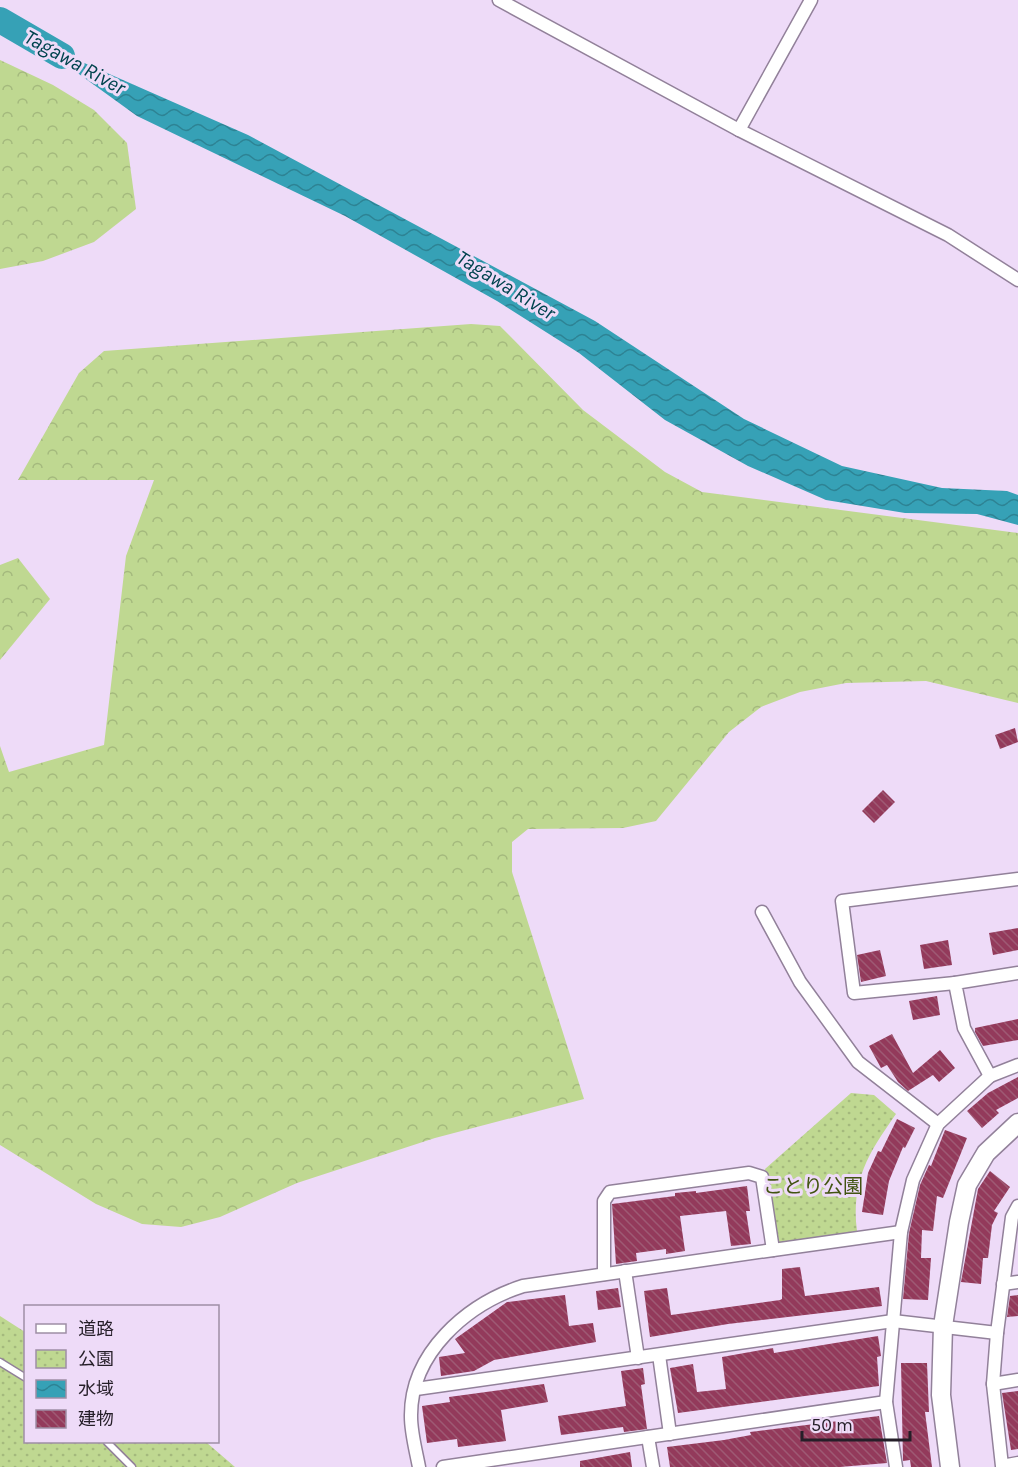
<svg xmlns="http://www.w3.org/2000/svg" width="1018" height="1467" font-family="Karla,'Noto Sans JP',sans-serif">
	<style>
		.forest { fill: url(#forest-crowns) }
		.park { fill: url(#park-dots) }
		.water { fill: url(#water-waves) }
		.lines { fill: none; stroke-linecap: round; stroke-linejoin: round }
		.river { stroke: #36a1b6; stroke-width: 26 }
		.building { fill: url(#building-back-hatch) }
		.lane-casing { stroke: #92819a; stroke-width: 9 }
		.street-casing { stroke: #92819a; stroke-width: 15 }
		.secondary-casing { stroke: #92819a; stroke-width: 21 }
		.lane { stroke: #fff; stroke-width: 6 }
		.street { stroke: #fff; stroke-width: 12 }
		.secondary { stroke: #fff; stroke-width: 18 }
		.labels { text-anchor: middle; stroke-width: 6; stroke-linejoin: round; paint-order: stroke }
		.park-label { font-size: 20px; fill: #425411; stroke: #eedbf8 }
		.water-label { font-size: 21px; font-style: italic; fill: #00434e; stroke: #eedbf8 }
	</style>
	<defs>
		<pattern id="forest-crowns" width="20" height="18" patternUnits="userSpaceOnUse" patternTransform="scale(1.5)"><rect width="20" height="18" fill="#bfd891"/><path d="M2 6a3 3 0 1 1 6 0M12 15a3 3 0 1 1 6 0" fill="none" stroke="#a4b97d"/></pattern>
		<pattern id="park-dots" width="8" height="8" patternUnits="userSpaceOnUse" patternTransform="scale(1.5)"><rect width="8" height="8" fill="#bfd891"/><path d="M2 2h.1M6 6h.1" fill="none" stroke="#a4b97d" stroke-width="1.8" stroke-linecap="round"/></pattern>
		<pattern id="water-waves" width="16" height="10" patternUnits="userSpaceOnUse" patternTransform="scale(1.5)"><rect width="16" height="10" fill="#36a1b6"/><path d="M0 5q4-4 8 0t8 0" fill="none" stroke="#2d8394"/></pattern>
		<pattern id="building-back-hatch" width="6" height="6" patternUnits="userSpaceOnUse" patternTransform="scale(1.5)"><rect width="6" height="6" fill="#933a5b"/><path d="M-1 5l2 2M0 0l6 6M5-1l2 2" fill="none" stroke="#9e5a74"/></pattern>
	</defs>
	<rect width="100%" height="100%" fill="#eedbf8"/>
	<g class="forest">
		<polygon points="0,60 53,85 94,110 127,143 136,209 94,242 43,261 0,269"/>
		<polygon points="471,324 500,326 583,410 665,472 702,492 1018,533 1018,703 926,681 846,683 800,692 761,707 729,732 656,821 623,828 528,829 512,842 512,872 584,1099 435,1138 297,1183 220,1217 181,1227 142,1224 96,1204 0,1145 0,746 9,772 104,745 126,556 154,480 18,480 79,373 104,351"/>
		<polygon points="18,558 50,599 0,660 0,565"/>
	</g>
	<g class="park">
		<path d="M851 1093 874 1095 896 1114C868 1154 851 1180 857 1231L777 1244 765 1169Z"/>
		<polygon points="0,1316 25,1332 26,1442 206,1442 235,1467 0,1467"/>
	</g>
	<polygon class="water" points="32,40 248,135 595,321 744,419 842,466 942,488 1007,491 1018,495 1018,525 977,514 905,513 826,500 748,466 665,420 579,353 497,301 345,216 137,116"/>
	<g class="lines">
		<polyline class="river" points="0,20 62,56"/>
	</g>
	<g class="building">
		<polygon points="1015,728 1018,742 1000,749 995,735"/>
		<polygon points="883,790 895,802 874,823 862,811"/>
		<polygon points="1018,928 1018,950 993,955 989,933"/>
		<polygon points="948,940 952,965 924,969 920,945"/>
		<polygon points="880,950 886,976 861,982 857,955"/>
		<polygon points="937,996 940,1015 913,1020 909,1001"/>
		<polygon points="1018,1019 1018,1040 983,1046 975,1032 975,1028"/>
		<polygon points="892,1034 913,1073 940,1050 955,1068 939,1082 933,1075 908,1091 898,1082 887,1065 881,1068 869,1046"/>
		<polygon points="1018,1077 1018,1098 996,1110 999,1113 982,1128 967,1111 988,1093"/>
		<polygon points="897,1119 915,1128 905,1148 903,1147 889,1181 883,1215 862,1212 868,1173 878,1151 881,1152"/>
		<polygon points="945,1130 967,1138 943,1198 937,1196 933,1231 922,1230 921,1258 931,1258 928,1300 903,1299 909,1233 920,1185 929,1165 931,1166"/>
		<polygon points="990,1171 1010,1187 994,1211 998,1213 992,1225 988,1258 983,1258 981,1284 961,1282 978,1189"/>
		<polygon points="747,1186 750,1211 746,1211 751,1244 731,1246 726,1211 680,1216 685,1251 666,1254 666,1249 636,1253 637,1261 616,1264 612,1204 675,1196 675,1193 696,1191 696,1193"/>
		<polygon points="800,1267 805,1296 879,1287 882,1306 728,1324 650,1337 644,1291 667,1288 671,1315 780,1300 782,1299 782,1269"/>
		<polygon points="618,1288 621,1307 598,1310 596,1291"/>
		<polygon points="565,1295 569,1326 593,1323 596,1342 494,1360 474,1371 441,1376 439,1357 465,1353 455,1339 507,1302"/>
		<polygon points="1018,1295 1018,1316 1007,1317 1010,1296"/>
		<polygon points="878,1336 881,1356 877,1357 879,1386 678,1413 670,1368 693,1364 697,1392 726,1389 722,1357 773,1348 774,1353"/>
		<polygon points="901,1363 927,1363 929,1412 925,1412 932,1467 911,1467 910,1460 903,1461"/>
		<polygon points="643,1368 645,1384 641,1385 647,1429 624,1432 623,1427 561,1435 558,1416 626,1406 621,1371"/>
		<polygon points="544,1384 548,1402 501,1410 506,1441 458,1447 457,1439 427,1443 422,1406 450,1402 449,1397"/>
		<polygon points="1018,1391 1018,1449 1011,1450 1002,1393"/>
		<polygon points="879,1416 887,1463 840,1467 670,1467 667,1447 724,1440 751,1435 750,1432"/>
		<polygon points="630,1452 632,1467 580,1467 580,1461"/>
	</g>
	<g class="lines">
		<defs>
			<g id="lane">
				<polyline points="0,1362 26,1378"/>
				<polyline points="107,1442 132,1467"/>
			</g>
			<g id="street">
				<polyline points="499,0 739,130 948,235 1018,280"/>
				<polyline points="739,130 811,0"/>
				<polyline points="762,912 800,982 858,1062 938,1124"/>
				<polyline points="1018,973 955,983 964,1028 990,1076 1018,1065"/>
				<polyline points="955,983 854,993 842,901 1018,879"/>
				<polyline points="1018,1206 1012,1217 997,1333 993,1384 1002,1466 1018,1463"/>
				<polyline points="625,1271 638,1358"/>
				<polyline points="604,1274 604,1201 610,1192 749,1173 762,1177 773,1250 901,1232"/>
				<polyline points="1003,1284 1018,1282"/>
				<polyline points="659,1355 670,1434"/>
				<polyline points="993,1384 1018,1380"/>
				<polyline points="416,1389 893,1321 997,1333"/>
				<polyline points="648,1437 653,1467"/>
				<path d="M419 1467C416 1451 411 1433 411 1417 410 1353 467 1304 523 1286L773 1250"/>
				<polyline points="443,1467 886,1402"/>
				<polyline points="896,1467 886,1402 901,1232 913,1180 938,1124 990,1076"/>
			</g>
			<polyline id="secondary" points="950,1467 941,1395 943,1326 959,1222 967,1185 986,1153 1018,1123"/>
		</defs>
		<use href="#lane" class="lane-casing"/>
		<use href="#street" class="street-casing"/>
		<use href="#secondary" class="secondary-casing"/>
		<use href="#lane" class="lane"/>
		<use href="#street" class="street"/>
		<use href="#secondary" class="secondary"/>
	</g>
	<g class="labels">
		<g class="park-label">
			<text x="813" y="1193">ことり公園</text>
		</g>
		<g class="water-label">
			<text transform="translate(75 62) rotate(29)" y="7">Tagawa River</text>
			<text transform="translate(506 285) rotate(32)" y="7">Tagawa River</text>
		</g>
	</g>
	<rect x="24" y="1305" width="195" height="138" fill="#eedbf8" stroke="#9e8fa5" stroke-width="1.5"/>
	<rect x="36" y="1324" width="30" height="9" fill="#ffffff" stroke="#9e8fa5" stroke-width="1.5"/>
	<text x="78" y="1335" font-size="18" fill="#251e28">道路</text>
	<rect x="36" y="1350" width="30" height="18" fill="url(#park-dots)" stroke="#9e8fa5" stroke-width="1.5"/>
	<text x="78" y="1365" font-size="18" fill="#251e28">公園</text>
	<rect x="36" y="1380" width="30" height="18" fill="url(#water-waves)" stroke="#9e8fa5" stroke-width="1.5"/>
	<text x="78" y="1395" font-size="18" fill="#251e28">水域</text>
	<rect x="36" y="1410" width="30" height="18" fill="url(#building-back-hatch)" stroke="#9e8fa5" stroke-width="1.5"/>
	<text x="78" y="1425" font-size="18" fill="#251e28">建物</text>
	<path d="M802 1431v9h108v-9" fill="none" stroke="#251e28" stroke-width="3"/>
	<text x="811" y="1431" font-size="18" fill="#251e28" stroke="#eedbf8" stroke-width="4.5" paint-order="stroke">50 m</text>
</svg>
